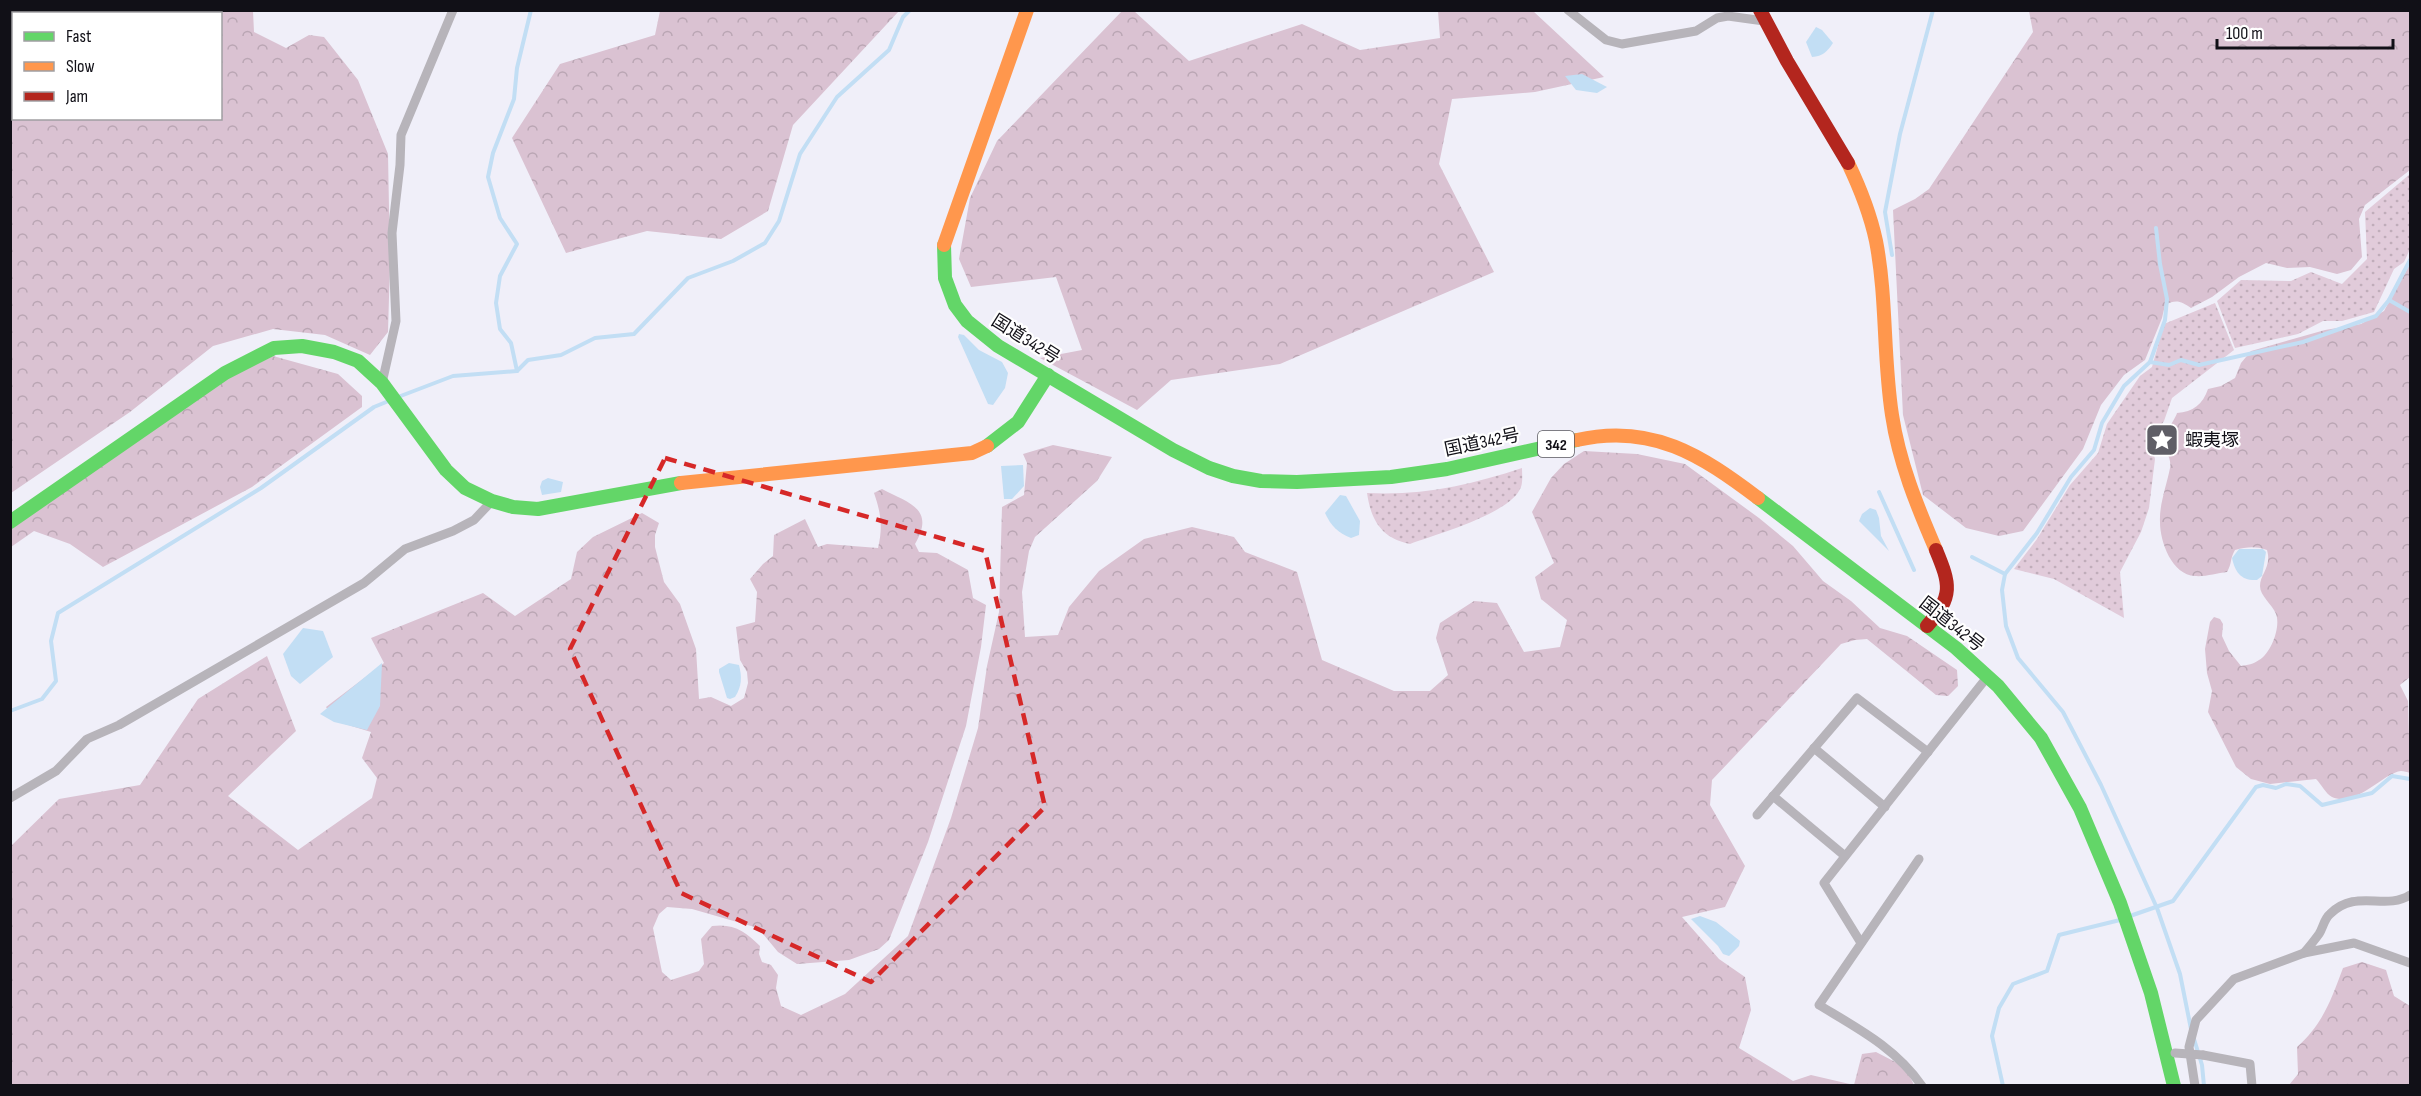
<svg xmlns="http://www.w3.org/2000/svg" width="2421" height="1096" font-family="'Sofia Sans Condensed','Noto Sans JP',sans-serif">
	<style>
		.grass { fill: url(#grass-dots) }
		.forest { fill: url(#forest-crowns); fill-rule: evenodd }
		.water { fill: #c2def4 }
		.lines { fill: none; stroke-linecap: round; stroke-linejoin: round }
		.stream { stroke: #c2def4; stroke-width: 4 }
		.street { stroke: #b7b4ba; stroke-width: 9 }
		.fast { stroke: #63d668; stroke-width: 14 }
		.slow { stroke: #ff974d; stroke-width: 14 }
		.jam { stroke: #b3261e; stroke-width: 14 }
		.street-bridge { stroke: #b7b4ba; stroke-width: 9 }
		.marked { fill: none; stroke: #d62828; stroke-width: 4.5; stroke-dasharray: 12 8; stroke-linejoin: round }
		.labels { text-anchor: middle; stroke-width: 4.5; stroke-linejoin: round; paint-order: stroke }
		.shield { fill: #fff; stroke: #58585d; stroke-width: 1.5 }
		.shield-label { font-size: 16px; font-weight: bold; fill: #111017 }
		.street-label { font-size: 18px; fill: #111017; stroke: #fff }
		.poi-label { font-size: 18px; fill: #111017; stroke: #fff; text-anchor: start }
	</style>
	<defs>
		<pattern id="grass-dots" width="8" height="8" patternUnits="userSpaceOnUse" patternTransform="scale(1.5)"><rect width="8" height="8" fill="#e1cbda"/><path d="M2 2h.1M6 6h.1" fill="none" stroke="#c0adba" stroke-width="1.8" stroke-linecap="round"/></pattern>
		<pattern id="forest-crowns" width="20" height="18" patternUnits="userSpaceOnUse" patternTransform="scale(1.5)"><rect width="20" height="18" fill="#dac2d2"/><path d="M2 6a3 3 0 1 1 6 0M12 15a3 3 0 1 1 6 0" fill="none" stroke="#baa6b4"/></pattern>
	</defs>
	<rect width="100%" height="100%" fill="#f0eff9"/>
	<g class="grass">
		<polygon points="2410,174 2410,249 2404,262 2394,269 2374,312 2342,321 2323,321 2298,334 2235,348 2217,301 2241,280 2291,281 2311,272 2342,284 2367,259 2365,212"/>
		<polygon points="2215,303 2234,350 2172,398 2164,421 2150,441 2155,459 2149,508 2141,532 2120,572 2124,618 2054,579 2014,569 2037,539 2070,485 2098,453 2107,424 2140,376 2152,367 2164,324"/>
		<path d="M1522 468C1522 473 1523 481 1521 487 1511 514 1436 534 1410 544 1381 538 1371 520 1367 493 1421 496 1471 485 1522 468Z"/>
	</g>
	<g class="forest">
		<path d="M11 11H253L254 32 286 48 309 35 324 37 358 80 388 154 390 262 388 332 370 355 325 335 273 329 213 346 130 412 11 493ZM14 14H220V118H14Z"/>
		<polygon points="660,11 899,11 793,125 768,211 721,239 647,231 566,253 512,138 560,64 655,35"/>
		<polygon points="1122,11 1134,11 1189,61 1302,24 1360,50 1440,38 1438,11 1533,11 1604,77 1535,92 1452,99 1439,164 1494,272 1280,364 1171,380 1137,410 1040,358 1082,350 1056,277 971,287 959,259 970,198 997,141"/>
		<path d="M2029 11H2410V170L2365 205 2359 219 2362 257 2351 270 2337 274 2310 267 2287 268 2266 263 2239 277 2212 297 2191 308C2181 301 2176 299 2165 305L2162 318 2145 360 2124 375 2101 405 2083 449 2023 531 1999 536 1966 528 1923 495 1903 415 1893 210 1915 199 1929 189 2033 32Z"/>
		<path d="M2410 264V677L2400 685 2408 701 2410 773C2407 772 2404 771 2401 771 2383 773 2356 808 2332 797 2326 794 2321 784 2316 779L2270 784 2251 779 2236 767 2208 712 2212 691 2207 673 2205 649 2210 622 2214 617 2220 619 2223 624 2222 636 2229 651 2241 666C2247 665 2254 664 2259 660 2271 653 2281 627 2276 614 2272 604 2260 596 2260 586 2260 574 2272 567 2267 550 2255 546 2247 547 2235 550 2230 558 2232 564 2227 572 2217 573 2205 577 2195 576 2172 575 2160 542 2160 522 2159 505 2167 484 2170 468 2172 457 2164 451 2162 441 2162 437 2175 420 2177 413 2193 412 2203 404 2208 389L2221 386 2235 378 2241 363 2251 351 2325 330 2361 324 2384 311Z"/>
		<polygon points="273,356 338,374 362,396 362,407 252,487 103,567 70,544 34,531 11,547 11,526 229,377"/>
		<path d="M1053 445 1112 457 1097 481 1035 537 1029 551 1022 592 1025 637 1058 635 1069 607 1099 571 1144 539 1192 527 1234 537 1245 552 1297 572 1322 660 1394 691H1430L1448 675 1436 638 1440 623 1474 601 1497 603 1524 652 1560 647 1567 620 1541 599 1535 577 1554 563 1532 512 1551 478 1564 464 1584 451 1637 454 1685 464 1759 518 1793 546 1823 581 1851 601 1880 628 1907 636 1957 670 1958 686 1948 696 1936 695 1867 639 1855 640 1841 644 1712 780 1710 805 1745 866 1725 907 1682 917 1719 959 1745 977 1751 1010 1739 1048 1793 1081 1811 1075 1854 1085 1862 1054 1876 1052 1905 1067 1914 1085 11 1086V846L59 799 140 785 198 699 267 656 296 731 228 796 298 850 372 798 377 778 362 758 371 732 335 721 326 707 384 663 371 638 483 593 515 616 571 579 577 552 593 537 642 513 659 523 655 535V547L664 582 680 604 696 649 699 699 711 697 731 706 744 698 748 683 747 672 740 660 736 627 755 622 757 592 750 579 763 564 773 556 774 535 805 519 818 547 827 544 878 548C883 527 881 513 874 493L882 489C908 503 936 508 915 544L919 552 937 553 968 570 973 598 986 605 981 647 966 726 928 842 889 940 879 949 849 960 797 964 778 952 758 928 692 909 667 907 659 914 653 928 662 972 671 980 699 971 704 964 701 939 712 926C734 923 746 932 760 946L759 954 762 962 771 965 778 975 776 988 781 1006 801 1015 845 994 908 936 951 818 978 728 987 666 999 612 1002 507 1024 495 1027 463 1023 454Z"/>
		<path d="M2362 962 2386 970 2394 996 2410 1006V1085H2289L2298 1074 2297 1047C2323 1024 2331 1000 2343 968Z"/>
	</g>
	<g class="water">
		<path d="M1816 27 1822 30 1833 43C1827 52 1823 56 1812 57L1806 42Z"/>
		<polygon points="1582,74 1607,87 1597,93 1576,90 1565,76"/>
		<polygon points="959,334 964,335 979,350 1002,362 1008,373 1005,388 993,405 988,404 958,337"/>
		<polygon points="1023,465 1024,486 1012,499 1004,499 1001,466"/>
		<polygon points="548,478 563,482 561,492 542,495 540,487 542,481"/>
		<path d="M1340 495 1346 496 1360 521 1359 535 1351 538C1338 533 1331 526 1325 513Z"/>
		<polygon points="1870,508 1876,510 1879,518 1881,536 1889,551 1859,521 1862,514"/>
		<path d="M2239 549H2263L2266 552 2262 576 2257 580C2241 581 2235 572 2232 558Z"/>
		<polygon points="303,628 323,631 333,657 300,684 291,676 283,654"/>
		<polygon points="382,663 380,706 367,730 334,722 320,714"/>
		<path d="M729 663 739 665C742 677 742 686 735 697L730 699 727 698 719 672V669Z"/>
		<polygon points="1700,916 1716,922 1740,941 1739,946 1729,956 1723,954 1718,946 1691,919"/>
	</g>
	<g class="lines">
		<g class="stream">
			<polyline points="1892,255 1885,212 1900,134 1933,10"/>
			<polyline points="2389,300 2410,312"/>
			<polyline points="2150,362 2165,320 2167,299 2160,264 2156,228"/>
			<polyline points="517,371 511,343 500,329 496,303 500,276 517,244 500,218 488,177 493,153 514,99 517,68 531,10"/>
			<polyline points="398,397 453,376 517,371 528,360 561,355 595,338 634,334 688,278 733,261 765,243 779,221 800,154 837,97 889,50 903,17 910,10"/>
			<polyline points="1879,492 1914,570"/>
			<polyline points="1972,557 2005,574"/>
			<polyline points="10,711 42,699 56,681 51,641 58,613 261,488 374,407 391,400"/>
			<polyline points="2130,916 2173,901 2256,787 2263,785 2276,788 2286,784 2300,786 2322,805 2372,793 2392,776 2410,779"/>
			<polyline points="2191,1029 2180,974 2157,908 2101,785 2063,712 2018,658 2006,626 2002,590 2005,574 2037,533 2071,477 2094,450 2102,423 2124,386 2150,362 2169,365 2181,360 2199,365 2303,342 2376,316 2389,300 2410,260"/>
			<polyline points="2194,1039 2202,1065 2204,1086"/>
			<polyline points="2003,1086 1992,1036 1999,1008 2013,984 2047,971 2059,935 2120,920"/>
		</g>
		<g class="street">
			<polyline points="1568,10 1606,40 1622,44 1696,31 1717,18 1728,16 1764,21"/>
			<polyline points="382,383 396,321 392,233 400,165 401,135 453,10"/>
			<polyline points="1814,748 1885,807"/>
			<polyline points="1773,796 1845,856"/>
			<polyline points="10,798 56,771 87,739 119,725 364,583 405,549 453,531 474,520 492,501"/>
			<polyline points="1757,815 1857,698 1928,752"/>
			<path d="M1919 859 1819 1005C1857 1028 1896 1048 1922 1086"/>
			<polyline points="1861,943 1824,883 1988,676"/>
			<path d="M2304 953C2309 947 2314 941 2319 934 2323 928 2324 919 2330 914 2356 888 2385 911 2410 895"/>
			<polyline points="2203,1055 2250,1064 2252,1086"/>
			<polyline points="2195,1086 2189,1047 2196,1020 2234,979 2304,953 2354,943 2410,963"/>
		</g>
		<g class="fast">
			<polyline points="944,245 945,278 955,305 967,321 998,346 1173,450 1209,468 1233,476 1261,481 1297,482 1391,477 1447,469 1577,440"/>
			<polyline points="987,446 1018,422 1048,375"/>
			<polyline points="1758,498 1956,648 1998,686 2041,738 2080,808 2120,903 2151,993 2174,1086"/>
			<polyline points="10,522 225,373 274,348 302,346 334,352 358,361 382,383 446,470 465,488 492,501 513,507 538,509 681,483"/>
		</g>
		<g class="slow">
			<path d="M1848 163C1860 188 1870 213 1876 241 1887 298 1883 357 1892 415 1899 462 1917 506 1936 550"/>
			<polyline points="944,245 1027,10"/>
			<path d="M1577 440C1652 423 1701 455 1758 498"/>
			<polyline points="681,483 972,453 987,446"/>
		</g>
		<g class="jam">
			<polyline points="1760,10 1787,61 1848,163"/>
			<path d="M1927 626C1954 596 1950 584 1936 550"/>
		</g>
		<polyline class="street-bridge" points="2175,1053 2203,1055"/>
	</g>
	<path class="marked" d="M665 458 985 551 1045 807 871 982 681 893 570 649Z"/>
	<defs>
		<symbol id="sight-square" viewBox="-11 -11 22 22"><rect x="-9" y="-9" width="18" height="18" rx="4" fill="#5f5e66" stroke="#fff"/><path d="M0-6L1.8-2.2L6-1.7L2.9 1.2L3.7 5.4L0 3.3L-3.7 5.4L-2.9 1.2L-6-1.7L-1.8-2.2Z" fill="#fff"/></symbol>
	</defs>
	<g fill-rule="evenodd">
		<use href="#sight-square" x="2143" y="421" width="38" height="38"/>
	</g>
	<g class="labels">
		<rect class="shield" x="1538" y="431" width="36" height="26" rx="4.5"/>
		<g class="shield-label">
			<text x="1556" y="450">342</text>
		</g>
		<g class="street-label">
			<text transform="translate(1026 339) rotate(32)" y="6">国道342号</text>
			<text transform="translate(1482 442) rotate(-12)" y="6">国道342号</text>
			<text transform="translate(1952 624) rotate(38)" y="6">国道342号</text>
		</g>
		<g class="poi-label">
			<text x="2185" y="446">蝦夷塚</text>
		</g>
	</g>
	<rect width="2421" height="1096" fill="none" stroke="#111017" stroke-width="24"/>
	<rect x="12" y="12" width="210" height="108" fill="#ffffff" stroke="#a09fa2" stroke-width="1.5"/>
	<rect x="24" y="32" width="30" height="9" fill="#63d668" stroke="#a09fa2" stroke-width="1.5"/>
	<text x="66" y="42" font-size="18" fill="#111017">Fast</text>
	<rect x="24" y="62" width="30" height="9" fill="#ff974d" stroke="#a09fa2" stroke-width="1.5"/>
	<text x="66" y="72" font-size="18" fill="#111017">Slow</text>
	<rect x="24" y="92" width="30" height="9" fill="#b3261e" stroke="#a09fa2" stroke-width="1.5"/>
	<text x="66" y="102" font-size="18" fill="#111017">Jam</text>
	<path d="M2217 39v9h176v-9" fill="none" stroke="#111017" stroke-width="3"/>
	<text x="2226" y="39" font-size="18" fill="#111017" stroke="#ffffff" stroke-width="4.5" paint-order="stroke">100 m</text>
</svg>
